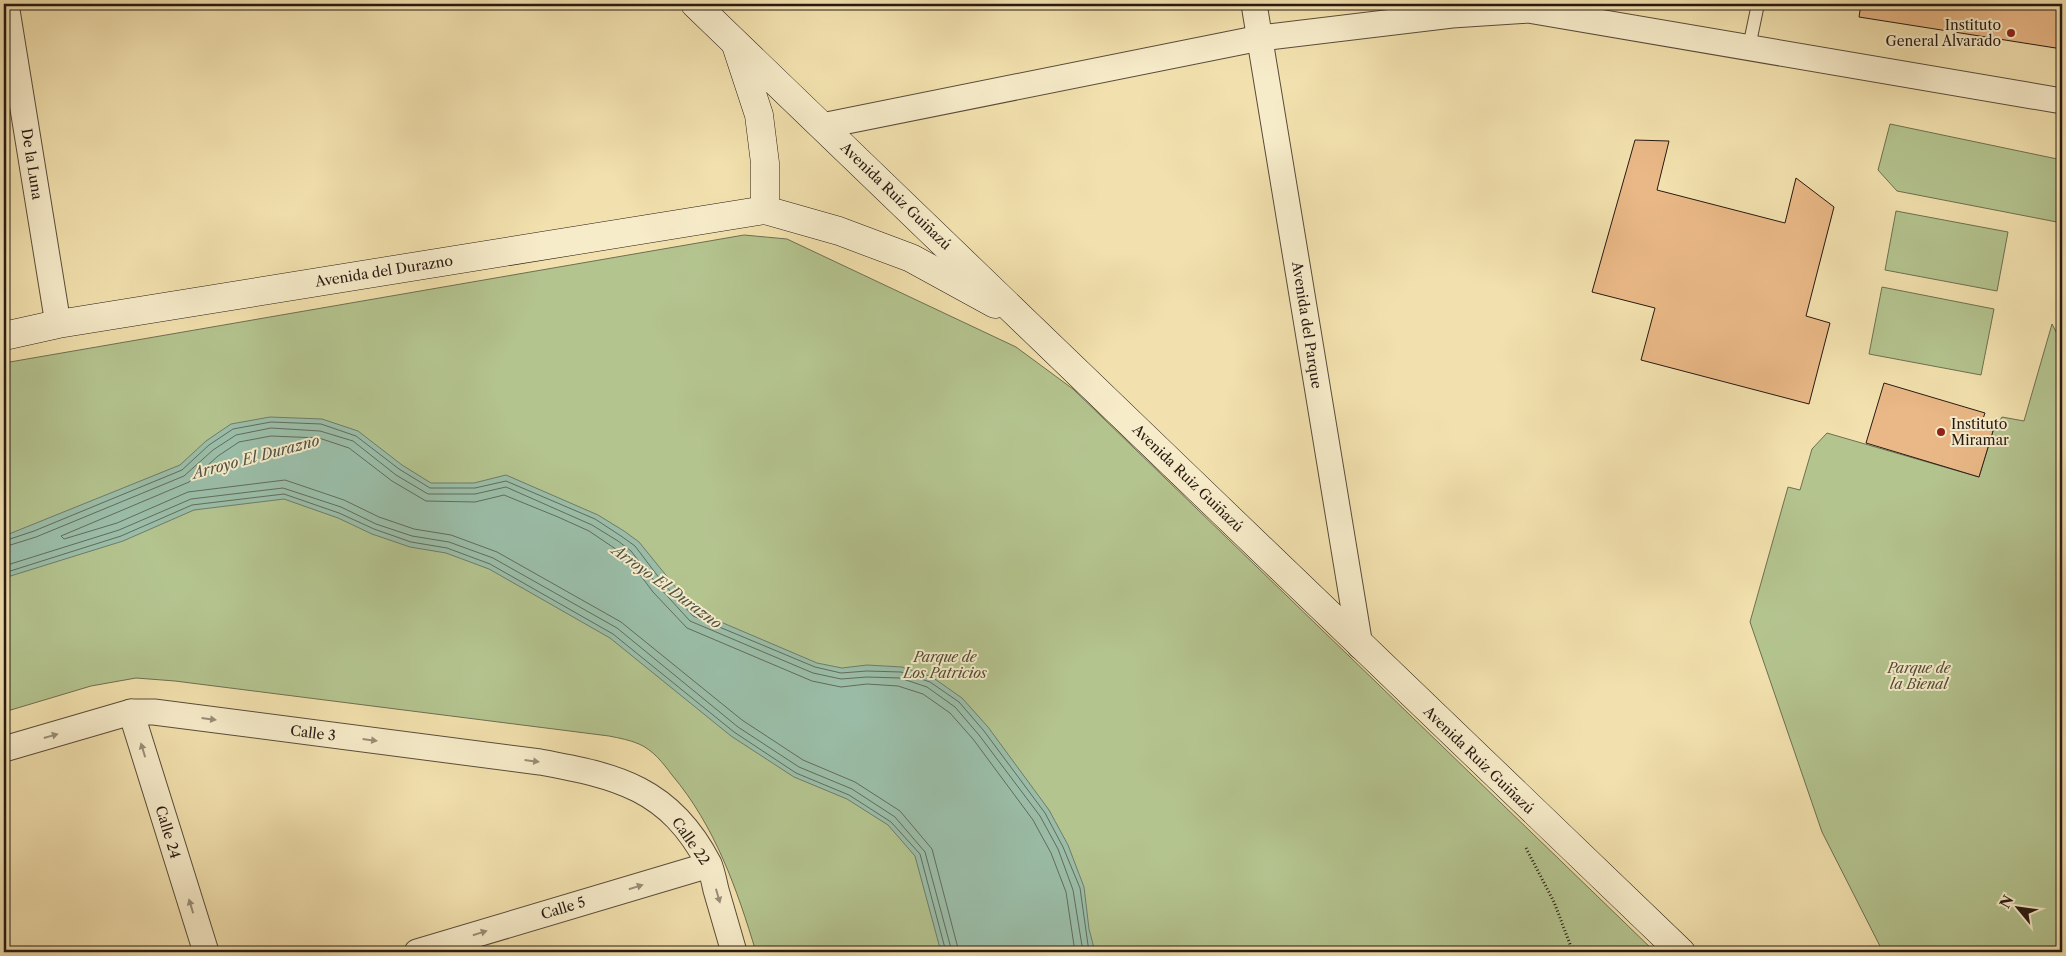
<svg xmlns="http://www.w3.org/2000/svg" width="2066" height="956" font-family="'Libre Caslon Text',serif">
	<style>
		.green { fill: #b4c48f; stroke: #6e6f51 }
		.water { fill: #9bbea9; stroke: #6d7c6d }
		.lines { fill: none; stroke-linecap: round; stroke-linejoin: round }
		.shore { stroke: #616c5e; stroke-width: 1 }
		.building { fill: #e9b886; stroke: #271a13 }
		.lane-casing { stroke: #5a4c3a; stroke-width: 14 }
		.street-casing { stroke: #5a4c3a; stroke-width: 27 }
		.secondary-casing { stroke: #271a13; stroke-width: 29 }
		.path { stroke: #271a13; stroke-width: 3; stroke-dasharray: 1 2.5; stroke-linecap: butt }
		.lane { stroke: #f7ecca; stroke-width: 12 }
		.street { stroke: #f7ecca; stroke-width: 25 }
		.secondary { stroke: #f7ecca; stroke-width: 28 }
		.oneway { fill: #998e78 }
		.poi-dot { fill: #8f2418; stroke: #f7ecca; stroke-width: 2 }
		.labels { text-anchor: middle; stroke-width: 4; stroke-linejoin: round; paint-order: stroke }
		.poi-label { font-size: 14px; fill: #271a13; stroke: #f7ecca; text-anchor: end }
		.street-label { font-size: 14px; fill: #271a13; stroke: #f7ecca }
		.park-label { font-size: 14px; font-style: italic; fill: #514d38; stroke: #f7ecca }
		.water-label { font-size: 15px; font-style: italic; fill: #505348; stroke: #f7ecca }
	</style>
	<rect width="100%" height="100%" fill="#f2e1ae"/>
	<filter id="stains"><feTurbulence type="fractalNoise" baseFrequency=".004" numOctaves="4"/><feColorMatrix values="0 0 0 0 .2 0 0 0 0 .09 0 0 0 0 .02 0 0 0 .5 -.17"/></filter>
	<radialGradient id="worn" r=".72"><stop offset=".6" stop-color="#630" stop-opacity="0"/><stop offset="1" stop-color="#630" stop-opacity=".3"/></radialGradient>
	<g class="green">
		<polygon points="1890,124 2062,160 2062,223 1897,191 1878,170"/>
		<polygon points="1896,211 2008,232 1997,291 1885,270"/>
		<path d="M744 235 787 239 1016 347 1073 389 1655 952H756C737 889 715 826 672 775 663 763 653 750 639 744 630 740 619 738 609 736L175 681 136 678 91 686 4 712V363Z"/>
		<polygon points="1882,287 1994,309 1981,375 1869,354"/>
		<polygon points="2052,324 2062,343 2062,952 1883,952 1822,832 1750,622 1788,487 1800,490 1812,449 1827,433 1979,477 1993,431 2002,417 2024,421"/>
	</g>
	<polygon class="water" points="270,417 322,419 358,431 402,465 431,483 474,483 506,475 598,515 624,531 639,542 695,611 817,663 842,668 867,665 902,667 932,677 962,698 988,727 1049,810 1068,845 1084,887 1089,929 1095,952 941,952 915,856 888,825 847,799 794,777 731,736 610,638 489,569 446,553 410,547 372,534 338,518 284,499 194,510 123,541 4,578 4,536 180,465 206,441 231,424"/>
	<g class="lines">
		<g class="shore">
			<polyline points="4,541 34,531 182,470 209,445 233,429 271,422 321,424 356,436 399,469 430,488 475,488 506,481 595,519 621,536 635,546 663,583 693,616 815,667 841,673 867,671 901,672 930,682 959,702 984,731 1045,813 1063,847 1080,888 1089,952"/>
			<polyline points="4,547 36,537 184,476 213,450 236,435 271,428 320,431 353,441 396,475 428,494 475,494 506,487 592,525 618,541 631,551 659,587 690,621 813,673 841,679 867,677 900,678 927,687 955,707 979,735 1040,816 1058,849 1073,890 1083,952"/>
			<polyline points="4,566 119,530 191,499 283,488 341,507 376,524 412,536 449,542 493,558 617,628 738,727 799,767 852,789 895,817 925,852 952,952"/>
			<polyline points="4,573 121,536 192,505 284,494 339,513 374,529 411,542 447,548 490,564 613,634 734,732 796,773 849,795 891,822 920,854 946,952"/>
			<polyline points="959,952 932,849 900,811 855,782 803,760 742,720 621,622 497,552 451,535 414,529 379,517 344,500 285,480 188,492 117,523 64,539 61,536 189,482 218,456 239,442 271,436 319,438 349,448 392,481 426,501 475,502 504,495 558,517 589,531 626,556 653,592 687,628 812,681 841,687 867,684 898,686 923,694 950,713 973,739 1033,820 1051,853 1066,892 1075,952"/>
		</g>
	</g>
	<g class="building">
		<polygon points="1861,4 2062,4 2062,49 1859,17"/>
		<polygon points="1635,140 1669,141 1657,190 1785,223 1796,178 1834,207 1806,316 1830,323 1809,404 1641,360 1655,308 1592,292"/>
		<polygon points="1884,383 1985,413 1980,427 1993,431 1979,477 1866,443"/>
	</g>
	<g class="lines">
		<defs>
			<polyline id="lane" points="1749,47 1758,4"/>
			<g id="street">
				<polyline points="6,4 58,324"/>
				<polyline points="1254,4 1360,646"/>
				<polyline points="822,126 1260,38 1452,15 1528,10 2062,101"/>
				<polyline points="131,712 206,952"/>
				<path d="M4 749 131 712H154L540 762C617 776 670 788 709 864 712 871 714 881 716 890 722 910 728 931 734 952"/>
				<polyline points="417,952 709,865"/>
			</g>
			<g id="secondary">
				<path d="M695 4C1025 319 1350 638 1681 952"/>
				<polyline points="736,45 759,115 765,163 765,210"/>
				<polyline points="4,336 58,324 765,210 839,231 911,258 995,304"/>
			</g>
		</defs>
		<use href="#lane" class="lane-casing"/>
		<use href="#street" class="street-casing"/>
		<use href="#secondary" class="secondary-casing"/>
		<g class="path">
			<polyline points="2060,130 2060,155"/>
			<polyline points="1526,848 1554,902 1573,952"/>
		</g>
		<use href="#lane" class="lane"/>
		<use href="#street" class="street"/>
		<use href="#secondary" class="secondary"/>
	</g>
	<defs><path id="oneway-solid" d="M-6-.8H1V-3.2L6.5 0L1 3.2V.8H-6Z" transform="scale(1.25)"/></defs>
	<g class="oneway">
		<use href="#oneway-solid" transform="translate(209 719) rotate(7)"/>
		<use href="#oneway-solid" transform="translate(51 736) rotate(-16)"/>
		<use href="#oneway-solid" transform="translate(370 740) rotate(7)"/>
		<use href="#oneway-solid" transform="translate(143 750) rotate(-107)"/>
		<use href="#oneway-solid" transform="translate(532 761) rotate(7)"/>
		<use href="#oneway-solid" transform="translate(636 887) rotate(-17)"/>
		<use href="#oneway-solid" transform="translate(718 896) rotate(74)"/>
		<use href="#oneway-solid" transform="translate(191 906) rotate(-107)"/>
		<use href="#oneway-solid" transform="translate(480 933) rotate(-17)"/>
	</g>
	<g class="poi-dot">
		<circle cx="2011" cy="33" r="5"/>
		<circle cx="1941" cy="432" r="5"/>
	</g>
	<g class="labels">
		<g class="poi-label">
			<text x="2001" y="30">Instituto<tspan x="2001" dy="16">General Alvarado</tspan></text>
			<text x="1951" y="429" text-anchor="start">Instituto<tspan x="1951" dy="16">Miramar</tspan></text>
		</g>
		<g class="street-label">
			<text transform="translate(32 164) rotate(81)" y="5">De la Luna</text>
			<text transform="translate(896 196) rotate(44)" y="5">Avenida Ruiz Guiñazú</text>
			<text transform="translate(384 271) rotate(-9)" y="5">Avenida del Durazno</text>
			<text transform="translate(1307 325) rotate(81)" y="5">Avenida del Parque</text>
			<text transform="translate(1188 478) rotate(44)" y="5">Avenida Ruiz Guiñazú</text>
			<text transform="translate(313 733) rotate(7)" y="5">Calle 3</text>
			<text transform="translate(1479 760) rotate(44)" y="5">Avenida Ruiz Guiñazú</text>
			<text transform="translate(168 832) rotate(73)" y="5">Calle 24</text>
			<text transform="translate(691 841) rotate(55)" y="5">Calle 22</text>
			<text transform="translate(563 908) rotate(-17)" y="5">Calle 5</text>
		</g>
		<g class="park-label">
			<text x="945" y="662">Parque de<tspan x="945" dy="16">Los Patricios</tspan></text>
			<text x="1919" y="673">Parque de<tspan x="1919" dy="16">la Bienal</tspan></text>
		</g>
		<g class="water-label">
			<text transform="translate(256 457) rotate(-15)" y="5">Arroyo El Durazno</text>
			<text transform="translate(667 587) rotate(36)" y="5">Arroyo El Durazno</text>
		</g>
	</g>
	<rect width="2066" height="956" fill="none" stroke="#f2e1ae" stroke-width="20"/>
	<rect x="5" y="5" width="2056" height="946" fill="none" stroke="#271a13" stroke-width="2.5"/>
	<rect x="10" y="10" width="2046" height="936" fill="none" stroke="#271a13"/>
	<g transform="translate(2018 908) rotate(299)" stroke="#f7ecca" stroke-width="4" paint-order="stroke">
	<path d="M0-4L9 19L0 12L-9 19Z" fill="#271a13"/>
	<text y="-8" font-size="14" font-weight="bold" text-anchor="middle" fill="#271a13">N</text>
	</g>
	<rect width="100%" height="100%" filter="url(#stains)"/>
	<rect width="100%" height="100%" fill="url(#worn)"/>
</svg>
